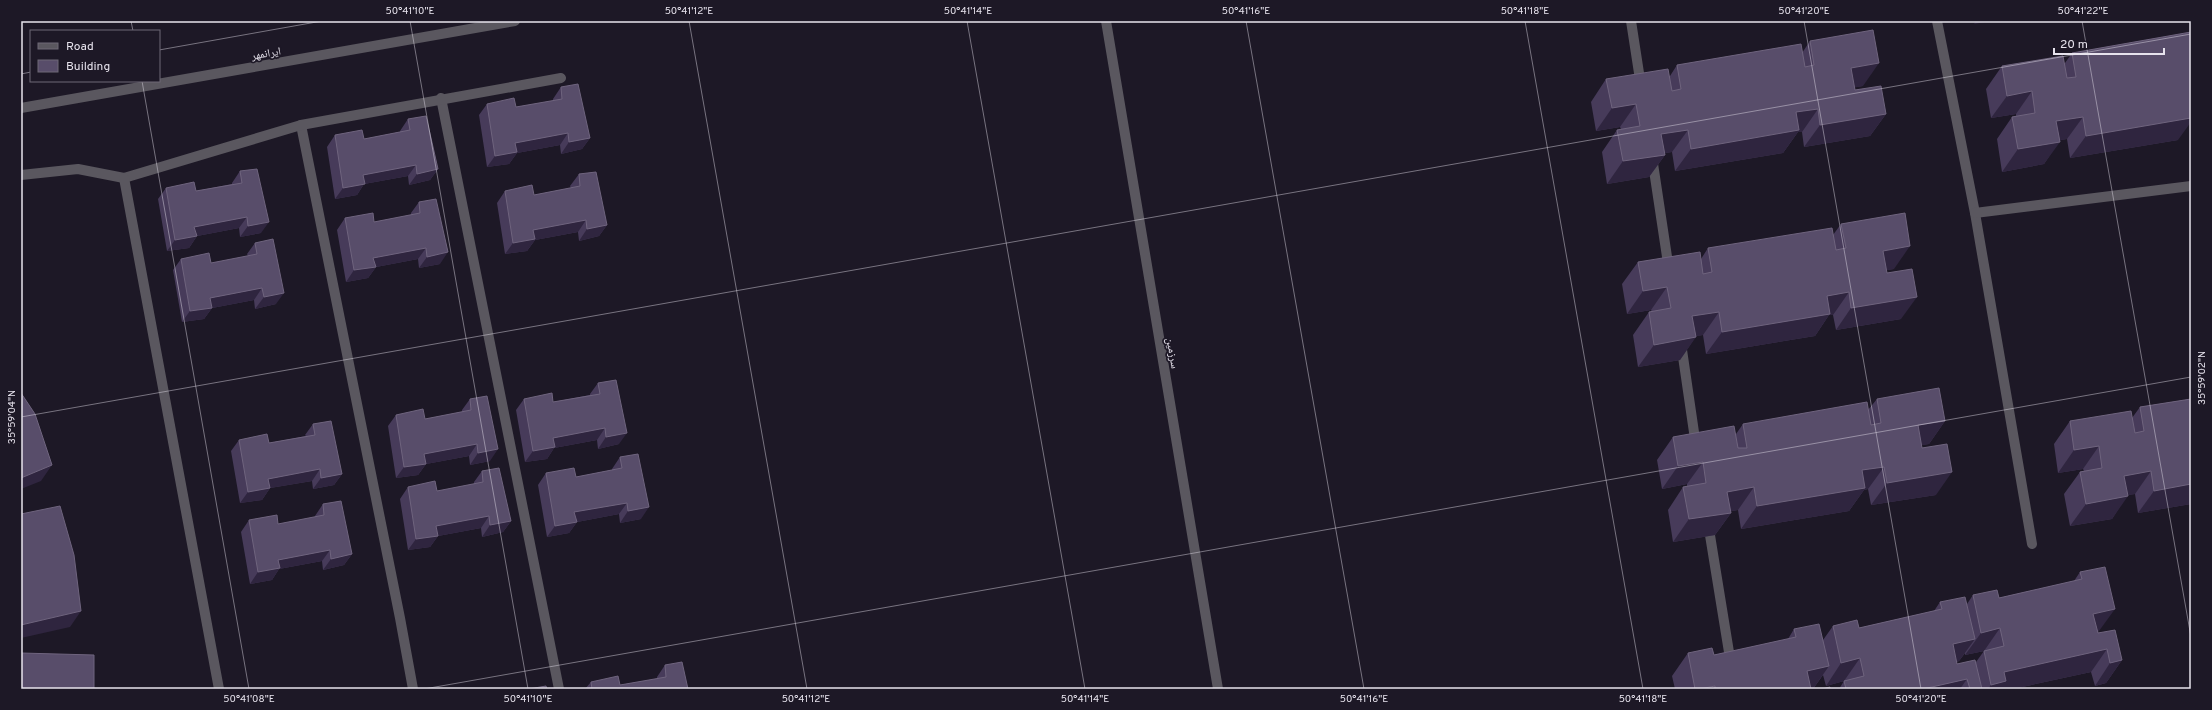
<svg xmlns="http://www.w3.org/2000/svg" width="2212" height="710" font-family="Overpass,'Noto Naskh Arabic',sans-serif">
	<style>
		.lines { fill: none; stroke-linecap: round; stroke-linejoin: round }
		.street { stroke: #5a575f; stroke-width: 10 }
		.wall { fill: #473b5a; fill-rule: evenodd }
		.shaded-wall { fill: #2f253f }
		.building { fill: #584d6a; stroke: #6f647e }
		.ticks { fill: none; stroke: #e7e3ed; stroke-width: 1; stroke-opacity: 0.45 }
		.labels { text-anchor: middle; stroke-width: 3.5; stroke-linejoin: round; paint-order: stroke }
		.street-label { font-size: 11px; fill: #e7e3ed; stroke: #1d1826 }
		.neatline { fill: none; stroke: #e7e3ed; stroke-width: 1.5 }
		.ticks-label { font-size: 10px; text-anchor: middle; fill: #e7e3ed }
	</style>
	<rect width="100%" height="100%" fill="#1d1826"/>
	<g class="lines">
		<g class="street">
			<polyline points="1106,21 1218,689"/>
			<polyline points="1631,21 1641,86"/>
			<polyline points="1937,21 1975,213 2032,544"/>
			<polyline points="441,98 559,689"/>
			<polyline points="21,108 515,21"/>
			<polyline points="301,125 400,618 413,689"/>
			<polyline points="1652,157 1669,270"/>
			<polyline points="21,175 78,169 124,178 301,125 561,78"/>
			<polyline points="124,178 219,689"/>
			<polyline points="1975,213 2191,186"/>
			<polyline points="1681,343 1696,446"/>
			<polyline points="1708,523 1735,689"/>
		</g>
	</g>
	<g class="wall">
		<polygon points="1810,41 1863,86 1855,87 1855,90 1886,114 1870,136 1804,147 1802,132 1798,132 1783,153 1675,171 1672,152 1665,153 1665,155 1649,177 1607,184 1602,152 1617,130 1621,129 1620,127 1596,131 1591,102 1606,79 1670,76 1677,65 1802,53"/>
		<polygon points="2072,53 2178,140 2070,158 2067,139 2060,140 2044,164 2002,172 1997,139 2012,117 2016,116 2016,114 1991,118 1986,89 2002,66 2065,63"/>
		<polygon points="561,87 590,138 582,149 561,154 560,145 517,153 509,164 487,167 479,115 487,104 516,107 553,101 553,99"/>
		<polygon points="408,119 438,169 430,180 409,185 408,176 364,184 357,195 335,199 327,147 335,135 364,139 400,132 400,131"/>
		<polygon points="240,171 261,233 240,237 239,228 197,236 189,248 167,251 158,199 166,188 196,191 232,184 232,183"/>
		<polygon points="579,174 607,225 599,236 579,241 578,232 535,240 527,251 505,254 497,203 505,191 534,195 571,188 570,186"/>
		<polygon points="419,202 440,264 419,268 418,259 376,267 368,278 346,282 337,230 345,218 374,222 411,215 411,213"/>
		<polygon points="1841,224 1894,269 1886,270 1901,319 1836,330 1833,315 1829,315 1815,336 1706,354 1703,335 1696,336 1680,360 1638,367 1633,335 1649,312 1652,312 1651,310 1627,314 1622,284 1638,262 1701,259 1708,248 1833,235"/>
		<polygon points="255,243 276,304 255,309 254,300 212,308 204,319 182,322 173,270 181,259 211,263 248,256 247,254"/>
		<polygon points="598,383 619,444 598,449 597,440 554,448 547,459 525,462 516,410 524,399 553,402 590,395 590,394"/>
		<polygon points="470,399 490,461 470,465 469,456 426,464 418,475 396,478 388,426 396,415 425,419 462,412 462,410"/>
		<polygon points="1877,399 1945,421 1929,444 1921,445 1936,495 1871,505 1868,489 1864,490 1849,511 1741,529 1738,510 1731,511 1731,513 1715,535 1673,542 1668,510 1683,487 1687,487 1687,484 1662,489 1657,460 1673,437 1736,434 1743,424 1868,410"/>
		<polygon points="2191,399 2191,504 2138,513 2135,494 2127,495 2112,519 2070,526 2064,494 2080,472 2084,471 2083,469 2058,473 2054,444 2070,421 2132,418 2140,407"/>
		<polygon points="313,424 342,474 334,485 313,489 312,481 270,488 262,500 240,503 231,451 239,440 269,443 306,436 305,435"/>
		<polygon points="620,457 641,519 620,523 619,514 577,522 569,533 547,537 538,485 546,473 576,477 612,470 612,469"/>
		<polygon points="482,471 511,521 503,532 482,537 481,528 438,536 430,547 408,550 400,499 408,487 437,491 474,484 474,482"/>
		<polygon points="323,504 352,554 344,565 323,570 322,561 279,569 272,580 250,584 241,532 249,520 278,524 315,517 315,516"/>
		<path d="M2080 572 2099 631 2097 632 2098 633 2122 660 2106 683 2095 686 2091 672 2013 689H1839L1844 681 1826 686 1823 675 1813 689H1675L1672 676 1688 653 1714 655 1788 639 1794 629 1823 640 1833 626 1859 628 1934 611 1940 602 1967 604 1973 595 1999 598 2074 581ZM1984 651 1976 662 1957 664V662L1959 661 1965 653V655Z"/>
		<polygon points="665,665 688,689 585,689 591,682 620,685 657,679 657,677"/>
	</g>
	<g class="shaded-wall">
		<polygon points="1976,21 1990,21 1974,24"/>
		<polygon points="1879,63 1863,86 1836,91 1851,68"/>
		<polygon points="2032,91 2016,114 1991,118 2007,96"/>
		<polygon points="2191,100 2191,122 2178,140 2070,158 2086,136"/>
		<polygon points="1636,104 1620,127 1596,131 1612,108"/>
		<polygon points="1818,109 1802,132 1798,132 1783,153 1675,171 1691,149 1796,112"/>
		<polygon points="1886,114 1870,136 1804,147 1820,125"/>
		<polygon points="2083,117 2067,139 2041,143 2056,121"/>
		<polygon points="1688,130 1672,152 1645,156 1661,134"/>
		<polygon points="568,133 560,145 517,153 509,164 487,167 495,156 515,143"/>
		<polygon points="590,138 582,149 561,154 569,142"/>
		<polygon points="2060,142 2044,164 2002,172 2018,149"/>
		<polygon points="1665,155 1649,177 1607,184 1623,161"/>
		<polygon points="416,165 408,176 364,184 357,195 335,199 343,188 363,175"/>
		<polygon points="438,169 430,180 409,185 417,174"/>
		<polygon points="247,217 239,228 197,236 189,248 167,251 175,240 194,227"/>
		<polygon points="586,220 578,232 535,240 527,251 505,254 513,243 533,230"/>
		<polygon points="269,222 261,233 240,237 248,226"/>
		<polygon points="607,225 599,236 579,241 587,229"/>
		<polygon points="1910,246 1894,269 1867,273 1883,251"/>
		<polygon points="426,248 418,259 376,267 368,278 346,282 354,270 373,258"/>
		<polygon points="448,252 440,264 419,268 427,257"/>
		<polygon points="1667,287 1651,310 1627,314 1643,291"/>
		<polygon points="262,288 254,300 212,308 204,319 182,322 190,311 210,298"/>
		<polygon points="1849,292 1833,315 1829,315 1815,336 1706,354 1722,332 1827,296"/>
		<polygon points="284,293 276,304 255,309 264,297"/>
		<polygon points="1917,297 1901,319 1836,330 1851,308"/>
		<polygon points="1719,312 1703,335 1677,339 1692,316"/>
		<polygon points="1696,337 1680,360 1638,367 1654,345"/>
		<polygon points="1945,421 1929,444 1902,448 1918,425"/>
		<polygon points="605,428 597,440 554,448 547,459 525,462 533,451 553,438"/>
		<polygon points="627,433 619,444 598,449 606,437"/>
		<polygon points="477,444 469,456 426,464 418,475 396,478 404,467 424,454"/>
		<polygon points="2099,446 2083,469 2058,473 2074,450"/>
		<polygon points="498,449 490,461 470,465 478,453"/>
		<polygon points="1703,462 1687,484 1662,489 1678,466"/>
		<polygon points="52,465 41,481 21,489 21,478"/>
		<polygon points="1884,467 1868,489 1864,490 1849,511 1741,529 1757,506 1862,470"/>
		<polygon points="320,469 312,481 270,488 262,500 240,503 248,492 268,479"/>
		<polygon points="2151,471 2135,494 2108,498 2124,476"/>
		<polygon points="1952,472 1936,495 1871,505 1887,483"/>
		<polygon points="342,474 334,485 313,489 321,478"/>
		<polygon points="2191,484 2191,504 2138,513 2154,491"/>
		<polygon points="1754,487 1738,510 1712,514 1727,492"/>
		<polygon points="2128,496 2112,519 2070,526 2086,504"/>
		<polygon points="627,503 619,514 577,522 569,533 547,537 555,526 574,512"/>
		<polygon points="649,507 641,519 620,523 628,511"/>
		<polygon points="1731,513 1715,535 1673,542 1689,519"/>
		<polygon points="489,516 481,528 438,536 430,547 408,550 416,539 436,526"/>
		<polygon points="511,521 503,532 482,537 490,525"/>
		<polygon points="330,550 322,561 279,569 272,580 250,584 258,572 278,560"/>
		<polygon points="352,554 344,565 323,570 331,559"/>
		<polygon points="2115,609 2099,631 2077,636 2093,614"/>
		<polygon points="81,611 70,627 21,638 21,625"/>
		<polygon points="2000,628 1984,651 1965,655 1981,633"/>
		<polygon points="1975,639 1959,661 1938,666 1953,644"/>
		<polygon points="2107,649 2091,672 2013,689 1988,689 1991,685 2004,672"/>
		<polygon points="1860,658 1844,681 1826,686 1841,663"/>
		<polygon points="2122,660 2106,683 2095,686 2110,663"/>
		<polygon points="1829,666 1813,689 1795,689 1807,671"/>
		<polygon points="1967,679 1960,689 1923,689"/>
		<polygon points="1715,686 1712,689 1700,689"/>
	</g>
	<g class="building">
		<polygon points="1873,30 1879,63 1851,68 1855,90 1881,86 1886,114 1820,125 1818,109 1796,112 1799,130 1691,149 1688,130 1661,134 1665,155 1623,161 1617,130 1640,126 1636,104 1612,108 1606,79 1668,69 1672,91 1681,89 1677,65 1801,44 1805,67 1814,65 1810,41"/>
		<polygon points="2191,32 2191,118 2086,136 2083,117 2056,121 2060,142 2018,149 2012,117 2035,113 2032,91 2007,96 2002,66 2063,56 2067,78 2076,77 2072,53"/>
		<polygon points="578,84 590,138 569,142 568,133 515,143 517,152 495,156 487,104 514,98 516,107 562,99 561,87"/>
		<polygon points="426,116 438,169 417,174 416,165 363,175 365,184 343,188 335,135 362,130 364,139 410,130 408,119"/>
		<polygon points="257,169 269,222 248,226 247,217 194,227 197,236 175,240 166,188 194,182 196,191 242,183 240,171"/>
		<polygon points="596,172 607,225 587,229 586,220 533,230 535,239 513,243 505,191 532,185 534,195 580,186 579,174"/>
		<polygon points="436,199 448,252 427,257 426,248 373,258 376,267 354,270 345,218 373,213 374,222 420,213 419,202"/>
		<polygon points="1905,213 1910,246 1883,251 1887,273 1912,269 1917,297 1851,308 1849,292 1827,296 1830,314 1722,332 1719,312 1692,316 1696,337 1654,345 1649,312 1671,308 1667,287 1643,291 1638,262 1700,252 1703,274 1712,272 1708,248 1832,228 1836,250 1846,248 1841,224"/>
		<polygon points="273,239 284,293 264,297 262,288 210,298 212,308 190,311 181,259 209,253 211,263 257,254 255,243"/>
		<polygon points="616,380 627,433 606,437 605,428 553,438 555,447 533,451 524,399 552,393 553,402 600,394 598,383"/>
		<polygon points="1939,388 1945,421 1918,425 1922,448 1947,444 1952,472 1887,483 1884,467 1862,470 1865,488 1757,506 1754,487 1727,492 1731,513 1689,519 1683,487 1706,483 1703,462 1678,466 1673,437 1734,426 1738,448 1747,448 1743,424 1867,402 1871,425 1881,423 1877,399"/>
		<polygon points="21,393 35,414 52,465 21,478"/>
		<polygon points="487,396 498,449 478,453 477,444 424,454 426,464 404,467 396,415 423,409 425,419 471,410 470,399"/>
		<polygon points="2191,399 2191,484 2154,491 2151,471 2124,476 2128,496 2086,504 2080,472 2102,468 2099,446 2074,450 2070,421 2131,411 2135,433 2144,431 2140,407"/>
		<polygon points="331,421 342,474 321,478 320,469 268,479 270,488 248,492 239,440 267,434 269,443 315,435 313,424"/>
		<polygon points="638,454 649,507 628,511 627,503 574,512 577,522 555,526 546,473 574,468 576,477 622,468 620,457"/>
		<polygon points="499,468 511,521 490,525 489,516 436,526 438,536 416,539 408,487 435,481 437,491 483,482 482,471"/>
		<polygon points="341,501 352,554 331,559 330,550 278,560 280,568 258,572 249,520 277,515 278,524 324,515 323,504"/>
		<polygon points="60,506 74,555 81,611 21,625 21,514"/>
		<polygon points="2105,567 2115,609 2093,614 2098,633 2115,630 2122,660 2110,663 2107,649 2004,672 2006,681 1991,685 1984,651 2004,646 2000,628 1981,633 1973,595 1997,590 1999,598 2082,579 2080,572"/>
		<polygon points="1965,597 1975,639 1953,644 1957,664 1975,660 1982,689 1970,689 1967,679 1923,689 1846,689 1844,681 1864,676 1860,658 1841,663 1833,626 1857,620 1859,628 1942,609 1940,602"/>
		<polygon points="1819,624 1829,666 1807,671 1811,689 1715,689 1715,686 1700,689 1695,689 1688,653 1712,648 1714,655 1796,637 1794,629"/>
		<polygon points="21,653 94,655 94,689 21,689"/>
		<polygon points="682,662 688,689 592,689 591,682 618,676 620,685 666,677 665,665"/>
		<polygon points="546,686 547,689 529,689"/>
		<polygon points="1830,687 1830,689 1822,689"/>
	</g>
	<path class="ticks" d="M131 21 133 31M410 21 528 689M689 21 807 689M967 21 1085 689M1246 21 1364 689M1525 21 1643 689M1804 21 1921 689M2082 21 2191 637M159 50 322 21M21 74 31 72M142 81 249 689M21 417 2191 34M424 689 2191 377"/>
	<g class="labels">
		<g class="street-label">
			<text transform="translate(266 53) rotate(-10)" y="4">ایرانمهر</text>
			<text transform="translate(1173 353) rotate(80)" y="4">سرزمین</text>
		</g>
	</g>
	<rect width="2212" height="710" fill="none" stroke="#1d1826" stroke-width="44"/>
	<rect x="30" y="30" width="130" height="52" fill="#1d1826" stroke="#6e6976"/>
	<rect x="38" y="43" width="20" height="6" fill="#5a575f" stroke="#6e6976"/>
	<text x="66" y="50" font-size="12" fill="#e7e3ed">Road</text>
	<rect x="38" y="60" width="20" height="12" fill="#584d6a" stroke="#6e6976"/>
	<text x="66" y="70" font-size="12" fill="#e7e3ed">Building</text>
	<path d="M2054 48v6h110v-6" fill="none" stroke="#e7e3ed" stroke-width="2"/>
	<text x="2060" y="48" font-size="12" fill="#e7e3ed" stroke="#1d1826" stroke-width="3" paint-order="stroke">20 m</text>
	<rect x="22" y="22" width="2168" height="666" class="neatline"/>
	<g class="ticks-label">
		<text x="410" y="14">50°41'10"E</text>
		<text x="689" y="14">50°41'12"E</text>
		<text x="968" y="14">50°41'14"E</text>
		<text x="1246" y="14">50°41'16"E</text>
		<text x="1525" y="14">50°41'18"E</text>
		<text x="1804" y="14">50°41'20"E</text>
		<text x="2083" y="14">50°41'22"E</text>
		<text transform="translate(2201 378) rotate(-90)" y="4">35°59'02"N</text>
		<text transform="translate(11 417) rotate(-90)" y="4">35°59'04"N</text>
		<text x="249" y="702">50°41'08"E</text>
		<text x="528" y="702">50°41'10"E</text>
		<text x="806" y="702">50°41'12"E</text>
		<text x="1085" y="702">50°41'14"E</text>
		<text x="1364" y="702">50°41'16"E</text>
		<text x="1643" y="702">50°41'18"E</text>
		<text x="1921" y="702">50°41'20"E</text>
	</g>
</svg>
